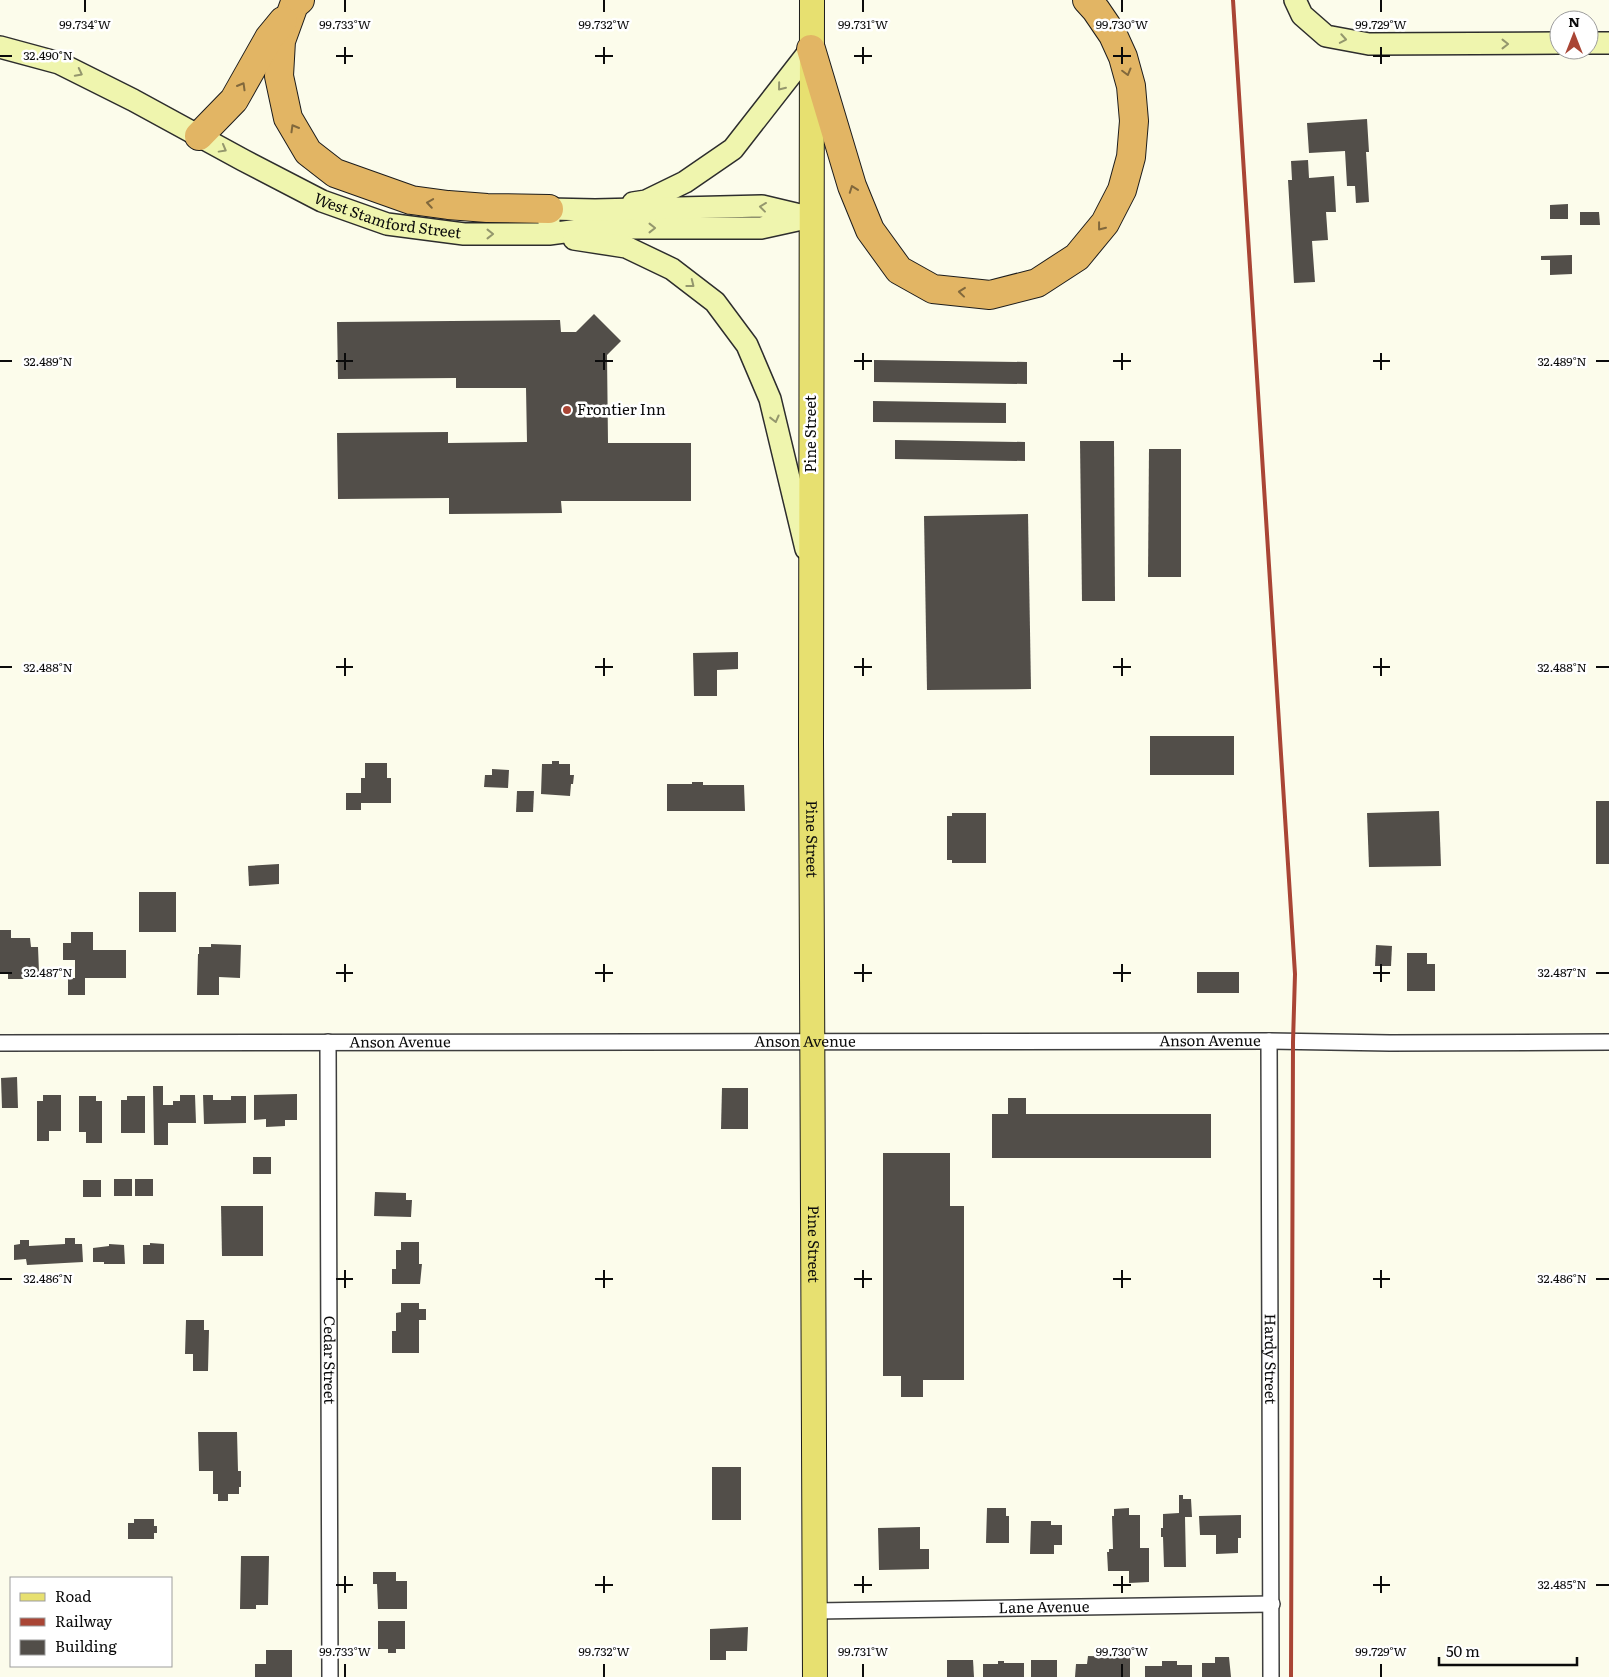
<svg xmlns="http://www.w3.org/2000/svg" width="1609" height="1677" font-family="Literata,serif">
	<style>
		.building { fill: #524e49 }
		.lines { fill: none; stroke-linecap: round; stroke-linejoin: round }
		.street-casing { stroke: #3e3e3e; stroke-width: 18 }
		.secondary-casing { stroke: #2d2d2d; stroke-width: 24 }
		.primary-casing { stroke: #1c1c1c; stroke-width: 26 }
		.highway-casing { stroke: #1c1c1c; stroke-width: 30 }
		.street { stroke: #fff; stroke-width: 15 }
		.secondary { stroke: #eff5ae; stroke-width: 21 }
		.primary { stroke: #e7e070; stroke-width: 24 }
		.highway { stroke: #e2b564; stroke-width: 28 }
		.rail { stroke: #a94535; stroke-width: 4 }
		.oneway { stroke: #94976d }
		.oneway2 { stroke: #81683c }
		.ticks { fill: none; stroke: #0b0b0b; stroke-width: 2 }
		.poi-dot { fill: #a94535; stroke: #fff; stroke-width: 2 }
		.labels { text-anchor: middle; stroke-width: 5; stroke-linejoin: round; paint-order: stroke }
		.street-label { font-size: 15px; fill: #0b0b0b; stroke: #fff }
		.poi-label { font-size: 15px; fill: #0b0b0b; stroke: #fff; text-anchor: start }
		.ticks-label { font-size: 12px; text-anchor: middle; fill: #0b0b0b; stroke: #fff; stroke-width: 5; stroke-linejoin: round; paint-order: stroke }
	</style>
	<rect width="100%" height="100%" fill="#fcfceb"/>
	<g class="building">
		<polygon points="1367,119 1369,152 1366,152 1369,202 1356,203 1355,186 1347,186 1345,151 1309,153 1307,123"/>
		<polygon points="1308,160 1309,178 1334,176 1336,212 1326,212 1328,240 1312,241 1315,282 1294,283 1288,180 1292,180 1291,161"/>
		<polygon points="1568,204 1568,219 1550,219 1550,205"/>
		<polygon points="1580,212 1599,212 1600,225 1580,225"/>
		<polygon points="1572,255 1572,274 1550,275 1550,260 1541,260 1541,256"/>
		<polygon points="594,314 621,341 607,355 608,443 691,443 691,501 561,501 562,513 449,514 449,498 338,499 337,433 448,432 448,443 527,442 526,388 456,388 456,378 338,379 337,322 560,320 561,332 576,332"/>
		<polygon points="874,360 1027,362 1027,384 874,382"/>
		<polygon points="873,401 1006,403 1006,423 873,422"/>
		<polygon points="895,440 1025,442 1025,461 895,459"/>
		<polygon points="1080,441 1114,441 1115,601 1082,601"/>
		<polygon points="1149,449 1181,449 1181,577 1148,577"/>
		<polygon points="1028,514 1031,689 927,690 924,516"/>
		<polygon points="738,652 738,669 717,670 717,696 694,696 693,653"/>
		<rect x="1150" y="736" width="84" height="39"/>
		<polygon points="552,761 559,761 559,764 570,764 570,775 574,775 573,784 571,784 570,796 541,794 542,764 552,764"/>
		<polygon points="365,763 387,763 387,778 391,778 391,803 361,803 361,810 346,810 346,793 361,793 361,778 365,778"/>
		<polygon points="492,769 509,770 508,788 484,787 485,775 492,775"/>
		<polygon points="692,782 703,782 703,785 744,785 745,811 667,811 667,784 692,784"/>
		<polygon points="517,791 534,791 533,812 516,812"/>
		<rect x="1596" y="801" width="13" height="63"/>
		<polygon points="1439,811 1441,866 1369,867 1367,813"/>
		<polygon points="952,813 986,813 986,863 952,863 952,860 947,860 947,816 952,816"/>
		<polygon points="279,864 279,884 249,886 248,866"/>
		<rect x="139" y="892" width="37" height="40"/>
		<polygon points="0,930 11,930 11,938 30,938 31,947 38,947 39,972 30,972 27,975 27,979 8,979 8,972 0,972"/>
		<polygon points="71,932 93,932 93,950 126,950 126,978 85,978 85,995 68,995 68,978 75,978 75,960 63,960 63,943 71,943"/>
		<polygon points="211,944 241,945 240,978 219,977 219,995 197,995 198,954 199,954 199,947 211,947"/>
		<polygon points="1376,945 1392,946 1391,966 1375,966"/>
		<polygon points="1407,953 1427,953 1427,964 1435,964 1435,991 1407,991"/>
		<rect x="1197" y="972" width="42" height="21"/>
		<polygon points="17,1077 18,1108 2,1108 1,1078"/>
		<polygon points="153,1086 163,1086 163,1105 173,1105 173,1101 180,1101 180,1095 195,1095 196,1123 168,1123 168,1145 154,1145"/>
		<polygon points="722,1088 748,1088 748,1129 721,1129"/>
		<polygon points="297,1094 297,1120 285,1120 285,1126 266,1127 266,1119 254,1120 254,1095"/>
		<polygon points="43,1095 61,1095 61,1131 49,1131 49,1141 37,1141 37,1101 43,1101"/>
		<polygon points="203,1095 213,1095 213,1100 231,1100 231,1096 246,1096 246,1123 204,1124"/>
		<polygon points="79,1096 96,1096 96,1101 102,1101 102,1143 86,1143 86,1132 79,1132"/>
		<polygon points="127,1096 145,1096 145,1133 121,1133 121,1100 127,1100"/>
		<polygon points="1008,1098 1026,1098 1026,1114 1211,1114 1211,1158 992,1158 992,1114 1008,1114"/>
		<polygon points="883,1153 950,1153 950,1206 964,1206 964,1380 923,1380 923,1397 901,1397 901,1376 883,1376"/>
		<rect x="253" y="1157" width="18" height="17"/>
		<rect x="114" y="1179" width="18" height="17"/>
		<rect x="135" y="1179" width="18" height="17"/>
		<rect x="83" y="1180" width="18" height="17"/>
		<polygon points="375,1192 406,1193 406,1200 412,1200 411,1217 374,1216"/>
		<polygon points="221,1206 263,1206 263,1256 222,1256"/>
		<polygon points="65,1238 75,1238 75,1244 82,1244 83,1262 27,1265 26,1259 14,1260 14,1245 20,1244 20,1240 29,1240 29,1246 65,1244"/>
		<polygon points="401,1242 419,1242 419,1264 422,1264 420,1284 392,1284 392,1269 396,1269 396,1250 401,1250"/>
		<polygon points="150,1243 164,1244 164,1264 143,1264 143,1245 150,1245"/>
		<polygon points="109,1244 124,1245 125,1264 104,1264 104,1262 93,1262 93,1248 109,1246"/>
		<polygon points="401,1303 419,1303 419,1309 426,1309 426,1320 419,1320 419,1353 392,1353 392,1331 396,1331 396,1313 401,1312"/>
		<polygon points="186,1320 204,1320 204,1330 209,1330 208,1371 193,1371 193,1354 185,1354"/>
		<polygon points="198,1432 237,1432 238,1471 241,1471 241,1487 239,1487 239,1494 228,1494 228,1501 218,1501 218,1494 213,1494 213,1471 199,1471"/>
		<rect x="712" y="1467" width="29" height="53"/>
		<polygon points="1179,1495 1183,1495 1183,1499 1191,1499 1192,1517 1185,1517 1186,1567 1164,1567 1163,1537 1161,1537 1161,1528 1163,1528 1163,1514 1179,1513"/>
		<polygon points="987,1508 1006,1508 1006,1516 1009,1516 1009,1543 986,1543"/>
		<polygon points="1129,1508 1129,1515 1140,1515 1140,1548 1149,1548 1149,1582 1129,1583 1129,1571 1108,1571 1107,1552 1109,1552 1109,1549 1113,1549 1112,1516 1114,1516 1114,1509"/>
		<polygon points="1241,1515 1241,1538 1238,1538 1238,1553 1216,1554 1216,1535 1200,1535 1199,1516"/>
		<polygon points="134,1519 154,1519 154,1526 157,1526 157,1533 154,1533 154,1539 128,1539 128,1523 134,1523"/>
		<polygon points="1031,1521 1051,1521 1051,1525 1062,1525 1062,1545 1054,1545 1054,1554 1030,1554"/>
		<polygon points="920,1527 920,1549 929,1549 929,1569 879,1570 878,1528"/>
		<polygon points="241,1556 269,1556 268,1605 256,1605 256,1609 240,1609"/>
		<polygon points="373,1572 396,1572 396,1581 407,1581 407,1609 378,1609 377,1584 373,1584"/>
		<polygon points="378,1621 405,1621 405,1649 396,1649 396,1653 388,1653 388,1649 378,1649"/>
		<polygon points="748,1627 747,1651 726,1651 726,1660 710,1660 710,1629"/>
		<polygon points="266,1650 292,1650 292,1677 255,1677 255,1664 266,1664"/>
		<polygon points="1088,1656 1130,1657 1130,1677 1075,1677 1076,1664 1087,1664"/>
		<polygon points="1215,1657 1229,1657 1231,1677 1202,1677 1202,1663 1215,1663"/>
		<polygon points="947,1660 973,1660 974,1677 947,1677"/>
		<rect x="1031" y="1660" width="26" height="17"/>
		<polygon points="998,1661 1004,1661 1004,1663 1024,1663 1024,1677 983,1677 983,1664 998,1664"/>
		<polygon points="1162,1661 1177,1661 1177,1665 1192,1665 1192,1677 1145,1677 1145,1666 1162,1666"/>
	</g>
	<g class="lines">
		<defs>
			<g id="street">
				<path id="s1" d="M1269 1041 1271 1677"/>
				<path id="s2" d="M328 1042 330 1677"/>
				<path id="s3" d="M0 1043 1269 1041 1390 1043 1609 1042"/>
				<path id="s4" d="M815 1611 1272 1604"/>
			</g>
			<g id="secondary">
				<polyline points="1295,0 1302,15 1326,36 1369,44 1559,43"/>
				<polyline points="1589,43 1609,43"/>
				<path id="s5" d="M0 47 59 63 133 100 243 160 322 201 387 224 464 234H549L594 228H761L811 217"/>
				<polyline points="633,203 646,201 685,182 733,149 811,49"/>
				<polyline points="549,223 549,209 595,210 762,206 804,216"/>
				<polyline points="574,239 626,247 672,269 715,302 747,345 770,399 806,549"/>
			</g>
			<g id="primary">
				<path id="s6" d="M812 0 811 742 815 1677"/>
			</g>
			<g id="highway">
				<polyline points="300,0 294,5 281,41 279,76 288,118 308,152 335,173 411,200 448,205 487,208 549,209"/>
				<polyline points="811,49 852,186 870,230 899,270 933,289 990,295 1037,283 1077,257 1105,223 1122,190 1131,157 1134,121 1131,86 1123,57 1113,35 1096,10 1087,0"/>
				<polyline points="199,136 234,100 269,38 283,21"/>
			</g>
		</defs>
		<use href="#street" class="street-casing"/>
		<use href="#secondary" class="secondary-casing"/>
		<use href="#primary" class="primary-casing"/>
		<use href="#highway" class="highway-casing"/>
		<use href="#street" class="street"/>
		<use href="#secondary" class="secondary"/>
		<use href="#primary" class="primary"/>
		<use href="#highway" class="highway"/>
		<polyline class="rail" points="1233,0 1295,974 1293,1042 1291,1677"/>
	</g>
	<defs><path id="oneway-chevron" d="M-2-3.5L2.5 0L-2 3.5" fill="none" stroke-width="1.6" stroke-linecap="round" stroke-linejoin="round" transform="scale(1.25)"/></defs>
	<g class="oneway">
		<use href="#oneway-chevron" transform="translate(1343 39) rotate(10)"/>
		<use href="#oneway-chevron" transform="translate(1505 44)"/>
		<use href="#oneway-chevron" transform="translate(79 73) rotate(27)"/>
		<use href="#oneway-chevron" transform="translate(781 87) rotate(129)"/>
		<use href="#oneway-chevron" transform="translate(223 149) rotate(29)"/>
		<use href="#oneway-chevron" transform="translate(763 207) rotate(-173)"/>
		<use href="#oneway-chevron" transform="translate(652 228)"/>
		<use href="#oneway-chevron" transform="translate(490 234)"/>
		<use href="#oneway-chevron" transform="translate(691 284) rotate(38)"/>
		<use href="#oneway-chevron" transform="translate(775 419) rotate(76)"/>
	</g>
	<g class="oneway2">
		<use href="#oneway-chevron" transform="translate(1127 72) rotate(75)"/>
		<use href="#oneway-chevron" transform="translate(242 86) rotate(-60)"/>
		<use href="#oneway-chevron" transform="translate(294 128) rotate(-120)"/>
		<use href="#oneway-chevron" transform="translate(853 189) rotate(-110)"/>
		<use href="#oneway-chevron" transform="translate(430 203) rotate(-171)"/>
		<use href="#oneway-chevron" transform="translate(1101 227) rotate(128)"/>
		<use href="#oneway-chevron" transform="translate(962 292) rotate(-174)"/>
	</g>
	<path class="ticks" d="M85 0V12M345 0V12M604 0V12M863 0V12M1122 0V12M1381 0V12M345 47V64M604 47V64M863 47V64M1122 47V64M1381 47V64M0 56H12M336 56H353M595 56H613M854 56H872M1113 56H1131M1373 56H1390M345 353V370M604 353V370M863 353V370M1122 353V370M1381 353V370M0 361H12M336 361H353M595 361H613M854 361H872M1113 361H1131M1373 361H1390M1596 361H1609M345 658V676M604 658V676M863 658V676M1122 658V676M1381 658V676M0 667H12M336 667H353M595 667H613M854 667H872M1113 667H1131M1373 667H1390M1596 667H1609M345 964V982M604 964V982M863 964V982M1122 964V982M1381 964V982M0 973H12M336 973H353M595 973H613M854 973H872M1113 973H1131M1373 973H1390M1596 973H1609M345 1270V1288M604 1270V1288M863 1270V1288M1122 1270V1288M1381 1270V1288M0 1279H12M336 1279H353M595 1279H613M854 1279H872M1113 1279H1131M1373 1279H1390M1596 1279H1609M345 1576V1593M604 1576V1593M863 1576V1593M1122 1576V1593M1381 1576V1593M336 1585H353M595 1585H613M854 1585H872M1113 1585H1131M1373 1585H1390M1596 1585H1609M345 1664V1677M604 1664V1677M863 1664V1677M1122 1664V1677M1381 1664V1677"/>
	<circle class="poi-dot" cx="567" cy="410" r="5"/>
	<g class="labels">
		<g class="street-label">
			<text dy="5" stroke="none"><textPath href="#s5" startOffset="426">West Stamford Street</textPath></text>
			<text transform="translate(811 434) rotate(-90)" y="5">Pine Street</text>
			<text dy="5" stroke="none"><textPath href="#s6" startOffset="839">Pine Street</textPath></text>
			<text dy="5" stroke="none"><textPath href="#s3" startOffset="1210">Anson Avenue</textPath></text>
			<text dy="5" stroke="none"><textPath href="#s3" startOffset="400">Anson Avenue</textPath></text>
			<text dy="5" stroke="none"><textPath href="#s3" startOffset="805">Anson Avenue</textPath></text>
			<text dy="5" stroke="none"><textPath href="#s6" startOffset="1244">Pine Street</textPath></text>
			<text dy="5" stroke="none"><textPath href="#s1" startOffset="318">Hardy Street</textPath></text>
			<text dy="5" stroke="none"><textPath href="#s2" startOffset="318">Cedar Street</textPath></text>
			<text dy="5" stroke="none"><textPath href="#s4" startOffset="229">Lane Avenue</textPath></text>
		</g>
		<g class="poi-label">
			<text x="577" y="415">Frontier Inn</text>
		</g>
	</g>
	<g class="ticks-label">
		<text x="85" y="29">99.734°W</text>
		<text x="345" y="29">99.733°W</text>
		<text x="604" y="29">99.732°W</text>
		<text x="863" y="29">99.731°W</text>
		<text x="1122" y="29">99.730°W</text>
		<text x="1381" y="29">99.729°W</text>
		<text x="48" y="60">32.490°N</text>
		<text x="48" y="366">32.489°N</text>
		<text x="1562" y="366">32.489°N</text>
		<text x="48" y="672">32.488°N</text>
		<text x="1562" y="672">32.488°N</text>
		<text x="48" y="977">32.487°N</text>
		<text x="1562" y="977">32.487°N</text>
		<text x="48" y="1283">32.486°N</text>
		<text x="1562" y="1283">32.486°N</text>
		<text x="1562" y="1589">32.485°N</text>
		<text x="345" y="1656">99.733°W</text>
		<text x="604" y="1656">99.732°W</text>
		<text x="863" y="1656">99.731°W</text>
		<text x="1122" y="1656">99.730°W</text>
		<text x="1381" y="1656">99.729°W</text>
	</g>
	<rect x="10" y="1577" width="162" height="90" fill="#ffffff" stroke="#9d9d9d"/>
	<rect x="20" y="1593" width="25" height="8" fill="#e7e070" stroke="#9d9d9d"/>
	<text x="55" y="1602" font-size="15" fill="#0b0b0b">Road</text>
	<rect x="20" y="1618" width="25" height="8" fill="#a94535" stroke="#9d9d9d"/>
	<text x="55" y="1627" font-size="15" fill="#0b0b0b">Railway</text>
	<rect x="20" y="1640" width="25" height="15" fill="#524e49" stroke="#9d9d9d"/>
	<text x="55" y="1652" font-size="15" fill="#0b0b0b">Building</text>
	<g transform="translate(1574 35)"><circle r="24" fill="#ffffff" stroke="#9d9d9d"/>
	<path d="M0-4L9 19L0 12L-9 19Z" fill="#a94535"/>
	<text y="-8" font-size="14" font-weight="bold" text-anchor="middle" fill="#0b0b0b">N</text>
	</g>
	<path d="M1439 1657v8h138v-8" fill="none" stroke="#0b0b0b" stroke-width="2.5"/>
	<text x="1446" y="1657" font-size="15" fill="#0b0b0b" stroke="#ffffff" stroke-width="4" paint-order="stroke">50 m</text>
</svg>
